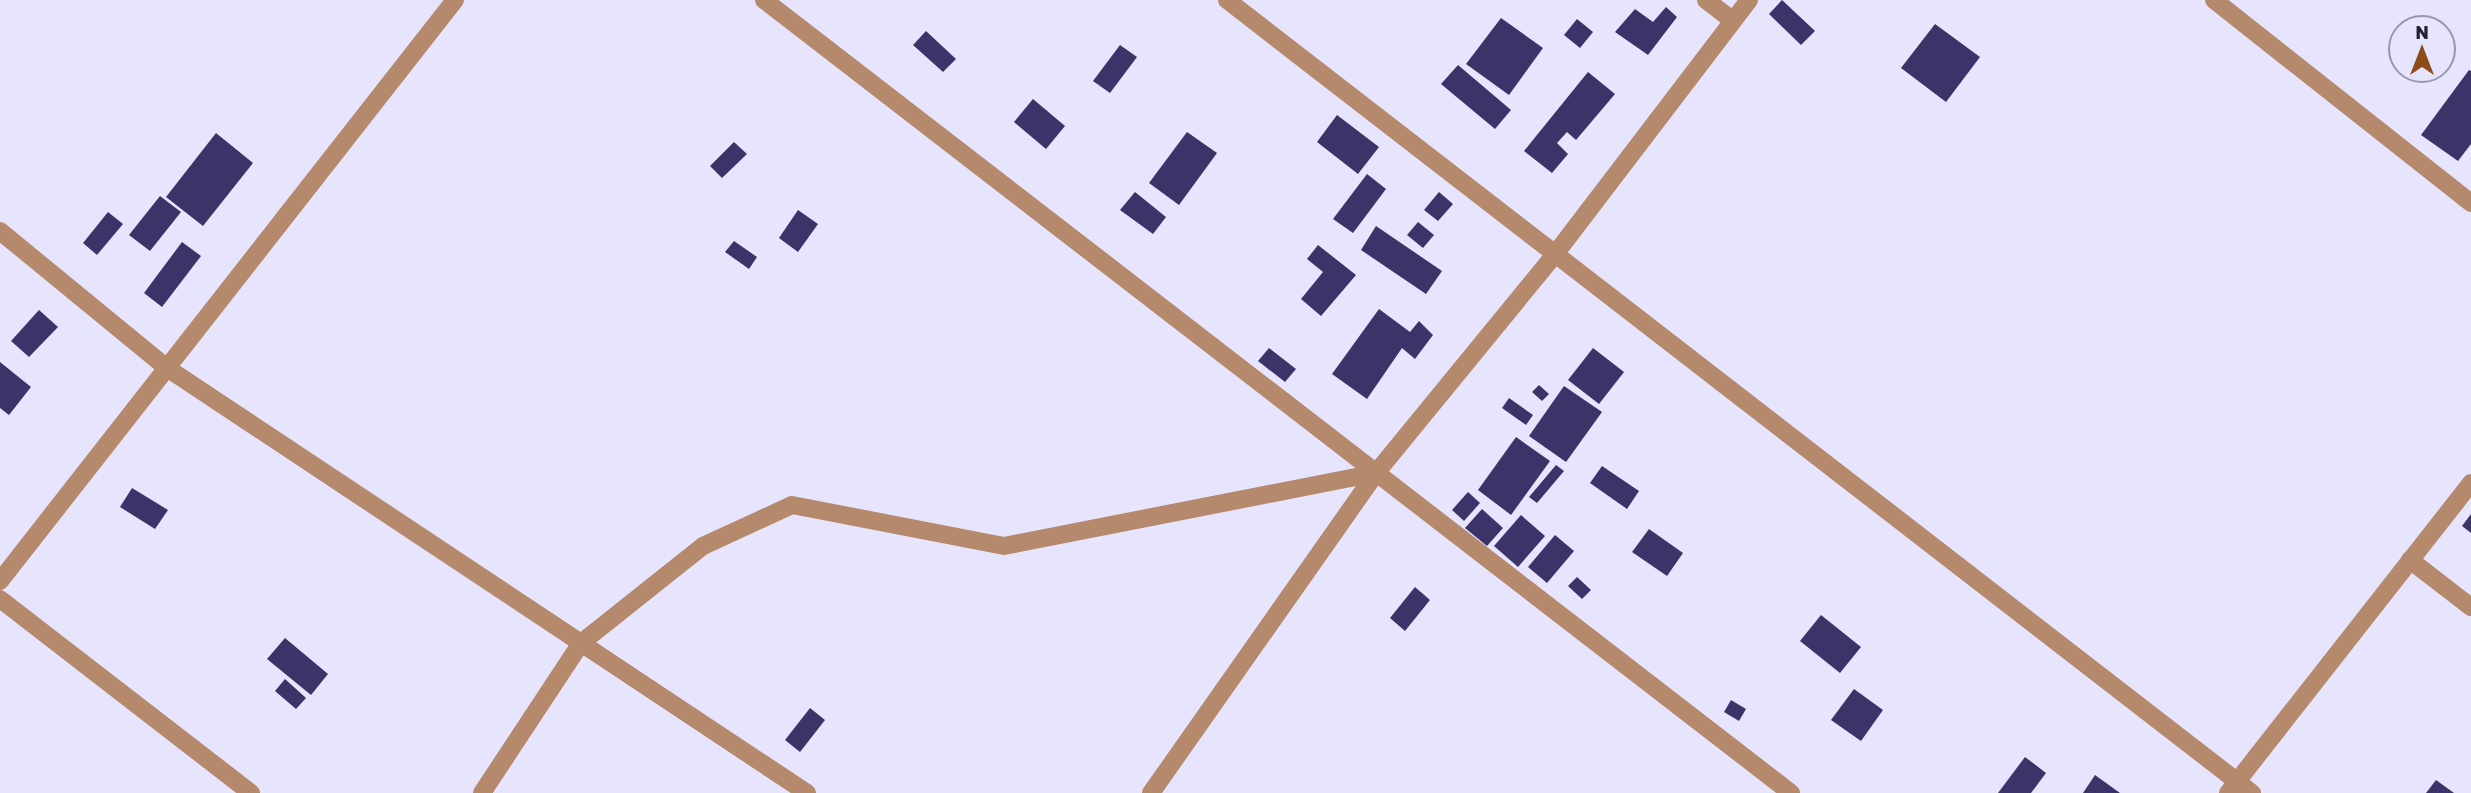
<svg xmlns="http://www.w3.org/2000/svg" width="2471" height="793" font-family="Rubik,sans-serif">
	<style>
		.building { fill: #3c3369 }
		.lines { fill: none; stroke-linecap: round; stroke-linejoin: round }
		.minor { stroke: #b5896c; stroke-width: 18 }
		.tertiary { stroke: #b5896c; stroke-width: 18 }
	</style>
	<rect width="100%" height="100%" fill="#e7e5fd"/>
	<g class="building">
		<polygon points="1782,0 1815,31 1801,45 1769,14"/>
		<polygon points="1666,7 1677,17 1648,55 1615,32 1635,9 1653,22"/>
		<polygon points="1501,18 1543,48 1509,95 1466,64"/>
		<polygon points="1577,19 1593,32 1580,48 1564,35"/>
		<polygon points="1935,24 1980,57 1946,102 1901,68"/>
		<polygon points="926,31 956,59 943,72 913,45"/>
		<polygon points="1120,45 1137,57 1110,93 1093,81"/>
		<polygon points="1458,65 1511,110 1495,129 1441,84"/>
		<polygon points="2469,70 2471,71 2471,144 2458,161 2421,135"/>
		<polygon points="1588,72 1615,94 1576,140 1567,132 1557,143 1568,154 1552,173 1524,151"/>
		<polygon points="1033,99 1065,126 1046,149 1014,122"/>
		<polygon points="1337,115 1379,147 1358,174 1317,142"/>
		<polygon points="1187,132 1217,153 1179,205 1149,183"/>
		<polygon points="216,133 253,163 203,226 166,197"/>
		<polygon points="734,142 747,154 722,178 710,166"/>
		<polygon points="1367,174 1386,189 1353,233 1333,219"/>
		<polygon points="1135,192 1166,217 1153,234 1120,210"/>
		<polygon points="1439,192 1453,204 1438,221 1424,210"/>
		<polygon points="160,196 181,212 150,251 129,235"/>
		<polygon points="798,210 818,224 798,252 779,238"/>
		<polygon points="108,212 123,224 97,255 83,243"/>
		<polygon points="1418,222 1434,235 1423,248 1407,235"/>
		<polygon points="1376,226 1442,271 1426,294 1361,250"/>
		<polygon points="734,241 757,257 749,269 725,252"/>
		<polygon points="182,242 201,256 162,307 144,293"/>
		<polygon points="1318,245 1356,275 1321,316 1301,299 1323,272 1307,259"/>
		<polygon points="1379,309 1410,332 1419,321 1433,335 1415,359 1402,348 1367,399 1332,374"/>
		<polygon points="39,310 58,327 29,357 11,341"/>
		<polygon points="1269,348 1296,369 1285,382 1258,361"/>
		<polygon points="1593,348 1624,372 1599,404 1568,380"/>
		<polygon points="0,362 31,387 9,415 0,408"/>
		<polygon points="1539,385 1549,394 1542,401 1532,392"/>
		<polygon points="1564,386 1602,412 1566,462 1529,436"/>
		<polygon points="1509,398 1533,415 1526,425 1502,408"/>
		<polygon points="1516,437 1550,461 1511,515 1478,490"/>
		<polygon points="1556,465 1564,471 1537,503 1529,497"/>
		<polygon points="1602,466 1639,491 1627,509 1590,483"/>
		<polygon points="132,488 168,510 155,529 120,507"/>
		<polygon points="1468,492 1480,503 1464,521 1452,510"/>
		<polygon points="1482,509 1503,528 1487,546 1465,528"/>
		<polygon points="2471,514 2471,533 2462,526"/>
		<polygon points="1521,515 1545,536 1518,567 1494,546"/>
		<polygon points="1649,529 1683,553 1667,576 1632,552"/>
		<polygon points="1555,535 1574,551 1547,583 1528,567"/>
		<polygon points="1577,577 1591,590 1582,599 1568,586"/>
		<polygon points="1415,587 1430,600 1405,631 1390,618"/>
		<polygon points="1821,615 1861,647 1840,673 1800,641"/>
		<polygon points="285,638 328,674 311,695 267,659"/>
		<polygon points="285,679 306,698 296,709 275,691"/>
		<polygon points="1854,689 1883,710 1861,741 1831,720"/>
		<polygon points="1731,700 1746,709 1739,721 1724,712"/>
		<polygon points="810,708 825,720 800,752 785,740"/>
		<polygon points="2025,757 2046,773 2031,793 1998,793"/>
		<polygon points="2095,775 2120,793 2083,793"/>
		<polygon points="2436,780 2454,793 2426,793"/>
	</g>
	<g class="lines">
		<g class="minor">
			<polyline points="764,0 1791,793"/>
			<polyline points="1227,0 2252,793"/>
			<polyline points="1706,0 1732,20"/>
			<polyline points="2214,0 2471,203"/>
			<polyline points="0,231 167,368 807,793"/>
			<polyline points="2410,560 2471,607"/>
			<polyline points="0,581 455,0"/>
			<polyline points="0,599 251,793"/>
			<polyline points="1151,793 1376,473"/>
		</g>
		<g class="tertiary">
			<polyline points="482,793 581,643 703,546 792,505 1004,546 1376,473 1556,253 1749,0"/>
			<polyline points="2228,793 2471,483"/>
		</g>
	</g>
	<g transform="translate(2422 49)"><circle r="33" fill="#e7e5fd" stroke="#9897a9" stroke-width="2"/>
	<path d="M0-5L12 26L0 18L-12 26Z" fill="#8d4c19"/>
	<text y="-10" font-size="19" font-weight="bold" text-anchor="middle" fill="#22212c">N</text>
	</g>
</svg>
